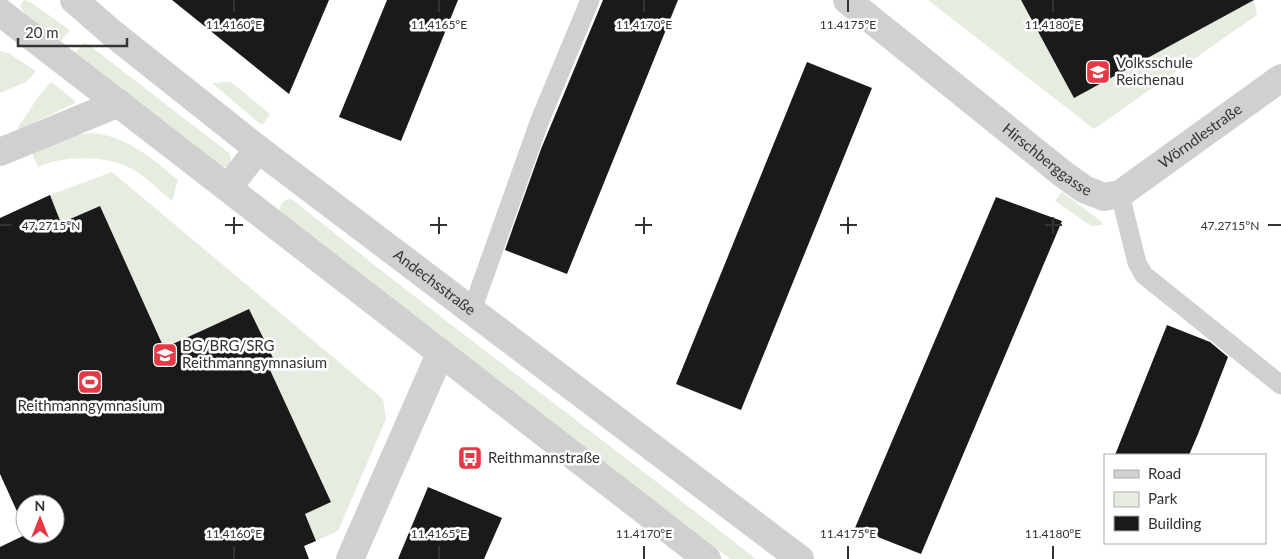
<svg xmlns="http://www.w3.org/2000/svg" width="1281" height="559" font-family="Lato,sans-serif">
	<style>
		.green { fill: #e6ecdf }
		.building { fill: #1a1a1a }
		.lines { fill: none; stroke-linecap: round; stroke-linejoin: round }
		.service { stroke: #d0d0d0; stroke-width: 19 }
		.minor { stroke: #d0d0d0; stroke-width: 28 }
		.tertiary { stroke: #d0d0d0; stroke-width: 28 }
		.ticks { fill: none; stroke: #333; stroke-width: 2 }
		.labels { text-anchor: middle; stroke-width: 5; stroke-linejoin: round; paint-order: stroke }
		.poi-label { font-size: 15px; fill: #333; stroke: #fff; text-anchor: start }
		.street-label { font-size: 15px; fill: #333; stroke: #fff }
		.ticks-label { font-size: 12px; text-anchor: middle; fill: #333; stroke: #fff; stroke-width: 5; stroke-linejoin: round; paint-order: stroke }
	</style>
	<rect width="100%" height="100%" fill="#fff"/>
	<g class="green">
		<path d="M24 0 30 2 70 30 60 42C47 32 29 22 20 6Z"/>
		<polygon points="928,0 1031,0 1167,18 1180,40 1254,0 1257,15 1094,129"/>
		<polygon points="85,42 229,153 231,157 230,166 225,167 219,165 74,54"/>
		<polygon points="0,51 8,53 36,71 26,82 0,93"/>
		<polygon points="51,82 74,100 75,103 19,130 18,127 39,96"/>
		<polygon points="228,82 231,82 270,114 263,124 259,123 212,83"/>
		<path d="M92 133C126 136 152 158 178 180L172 201C157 189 143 173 126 166 101 155 61 156 38 167L31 151 74 135Z"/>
		<polygon points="112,172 383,399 386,419 338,531 316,541 305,514 331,502 292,417 228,446 206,399 277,366 249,309 164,348 100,206 61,223 50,195"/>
		<polygon points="1062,192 1102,222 1102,225 1091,226 1055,201"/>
		<path d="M289 199 293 200C445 323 602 438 756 559H730L578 443 280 212C280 204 282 201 289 199Z"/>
	</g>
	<g class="building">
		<polygon points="172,0 329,0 289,94"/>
		<polygon points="387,0 458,0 401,141 339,117"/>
		<polygon points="603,0 678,0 567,274 505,250 541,149"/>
		<polygon points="1021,0 1254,0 1074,98"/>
		<polygon points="807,62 872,88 741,410 676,384"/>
		<polygon points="50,195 61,223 100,206 164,348 249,309 277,366 270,370 331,502 305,514 316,541 304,546 309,559 0,559 0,547 27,534 55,534 55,504 25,504 25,529 0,474 0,218"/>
		<polygon points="996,197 1062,221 921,554 855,528"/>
		<polygon points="1167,325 1210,342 1228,357 1198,434 1189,455 1115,455"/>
		<polygon points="428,487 502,518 484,559 398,559"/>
	</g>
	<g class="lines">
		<g class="service">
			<polyline points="1120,194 1137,263 1144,275 1281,385"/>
			<polyline points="472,310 540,120 590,0"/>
		</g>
		<g class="minor">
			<path id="s1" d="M847 0 1063 174 1084 189 1104 197 1120 194 1281 78"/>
			<polyline points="350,559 440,354"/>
		</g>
		<g class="tertiary">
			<path id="s2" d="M74 0 112 33 258 149 800 559"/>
			<polyline points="0,12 707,559"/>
			<polyline points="0,152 119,103"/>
			<polyline points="228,188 258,149"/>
		</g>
	</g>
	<path class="ticks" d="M234 0V12M439 0V12M644 0V12M848 0V12M1053 0V12M234 217V234M439 217V234M644 217V234M848 217V234M1053 217V234M0 225H12M225 225H243M430 225H447M635 225H652M840 225H857M1045 225H1062M1268 225H1281M234 546V559M439 546V559M644 546V559M848 546V559M1053 546V559"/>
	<defs>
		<symbol id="school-square" viewBox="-11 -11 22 22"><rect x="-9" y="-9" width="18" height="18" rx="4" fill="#e63946" stroke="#fff"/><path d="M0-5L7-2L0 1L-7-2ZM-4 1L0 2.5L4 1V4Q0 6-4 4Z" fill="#fff"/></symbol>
		<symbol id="stadium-square" viewBox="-11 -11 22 22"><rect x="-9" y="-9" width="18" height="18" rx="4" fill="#e63946" stroke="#fff"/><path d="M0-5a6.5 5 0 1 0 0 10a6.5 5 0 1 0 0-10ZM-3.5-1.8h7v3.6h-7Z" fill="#fff"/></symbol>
		<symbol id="bus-square" viewBox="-11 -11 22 22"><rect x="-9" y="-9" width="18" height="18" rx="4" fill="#e63946" stroke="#fff"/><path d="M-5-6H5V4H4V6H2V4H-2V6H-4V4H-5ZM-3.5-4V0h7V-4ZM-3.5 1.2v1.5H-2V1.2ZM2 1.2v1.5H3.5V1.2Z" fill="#fff"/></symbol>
	</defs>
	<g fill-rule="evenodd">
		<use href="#school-square" x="1084" y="58" width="28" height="28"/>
		<use href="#school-square" x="151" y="341" width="28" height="28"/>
		<use href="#stadium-square" x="76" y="368" width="28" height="28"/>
		<use href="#bus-square" x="456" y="444" width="28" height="28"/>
	</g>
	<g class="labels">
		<g class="poi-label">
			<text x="1116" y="68">Volksschule<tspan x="1116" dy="17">Reichenau</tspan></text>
			<text x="182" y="351">BG/BRG/SRG<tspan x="182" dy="17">Reithmanngymnasium</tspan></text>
			<text x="90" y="411" text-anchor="middle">Reithmanngymnasium</text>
			<text x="488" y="463">Reithmannstraße</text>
		</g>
		<g class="street-label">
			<text dy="5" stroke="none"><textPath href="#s1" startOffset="440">Wörndlestraße</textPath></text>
			<text dy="5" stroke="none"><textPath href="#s1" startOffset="256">Hirschberggasse</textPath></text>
			<text dy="5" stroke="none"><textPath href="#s2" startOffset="458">Andechsstraße</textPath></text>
		</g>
	</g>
	<g class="ticks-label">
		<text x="234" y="29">11.4160°E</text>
		<text x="439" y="29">11.4165°E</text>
		<text x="644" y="29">11.4170°E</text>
		<text x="848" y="29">11.4175°E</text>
		<text x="1053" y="29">11.4180°E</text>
		<text x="51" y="230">47.2715°N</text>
		<text x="1230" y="230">47.2715°N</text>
		<text x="234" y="538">11.4160°E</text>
		<text x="439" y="538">11.4165°E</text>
		<text x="644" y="538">11.4170°E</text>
		<text x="848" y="538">11.4175°E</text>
		<text x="1053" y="538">11.4180°E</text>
	</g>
	<rect x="1104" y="454" width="162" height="90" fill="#ffffff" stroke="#adadad"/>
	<rect x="1114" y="470" width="25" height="8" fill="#d0d0d0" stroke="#adadad"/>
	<text x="1148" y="479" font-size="15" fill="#333333">Road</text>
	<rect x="1114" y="492" width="25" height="15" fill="#e6ecdf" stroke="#adadad"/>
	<text x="1148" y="504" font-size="15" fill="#333333">Park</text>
	<rect x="1114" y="516" width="25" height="15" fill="#1a1a1a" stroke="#adadad"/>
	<text x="1148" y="529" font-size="15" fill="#333333">Building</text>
	<g transform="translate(40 519)"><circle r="24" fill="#ffffff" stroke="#adadad"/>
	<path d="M0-4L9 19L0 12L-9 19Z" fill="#e63946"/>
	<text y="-8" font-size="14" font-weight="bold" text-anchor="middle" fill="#333333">N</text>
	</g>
	<path d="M18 38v8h109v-8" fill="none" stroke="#333333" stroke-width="2.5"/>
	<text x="25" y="38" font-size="15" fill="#333333" stroke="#ffffff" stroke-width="4" paint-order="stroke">20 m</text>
</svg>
